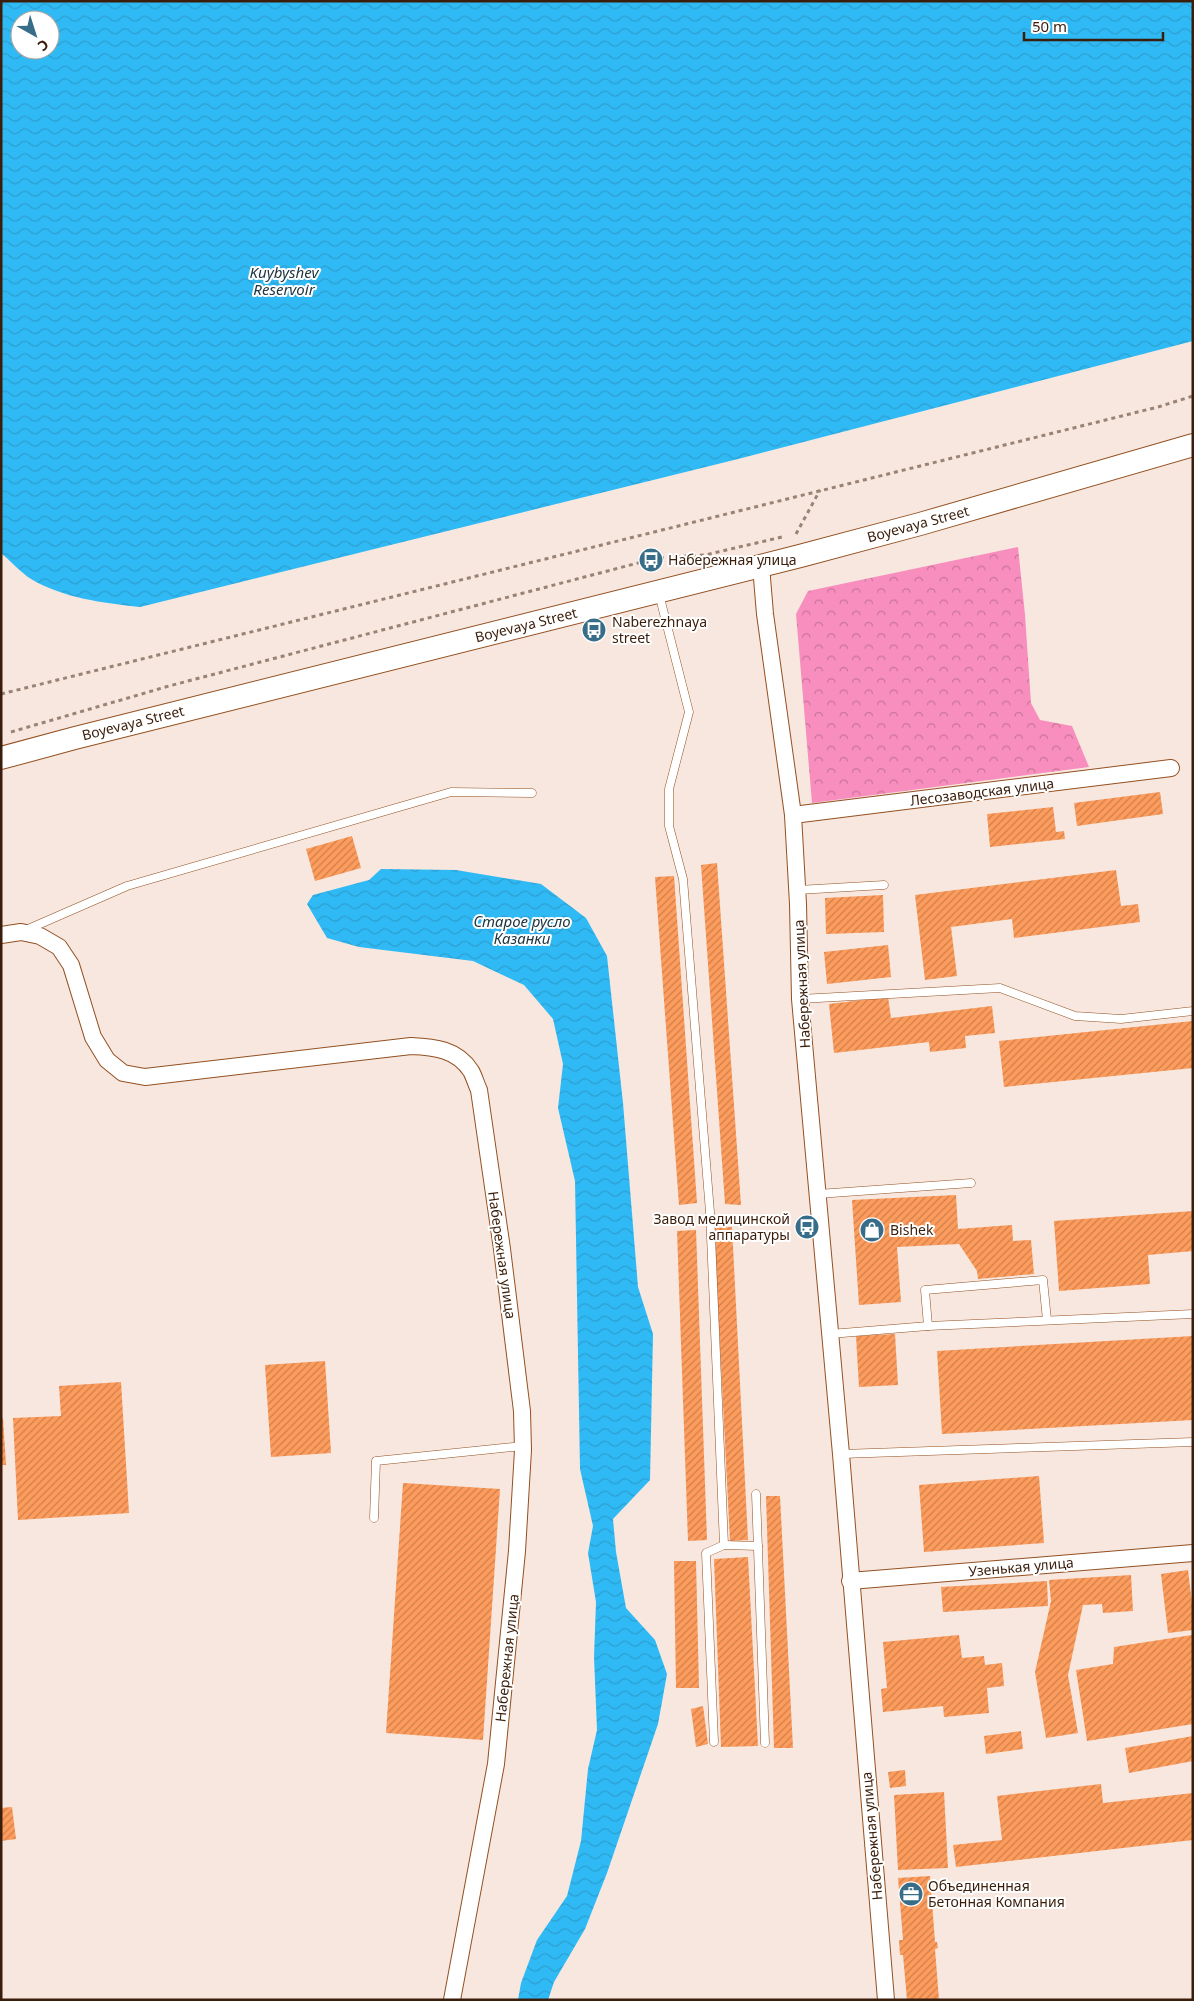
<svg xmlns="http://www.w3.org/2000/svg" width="1194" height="2001" font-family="'Noto Sans',sans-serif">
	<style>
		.forest { fill: url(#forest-crowns) }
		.water { fill: url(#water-waves); fill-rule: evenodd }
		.building { fill: url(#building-hatch) }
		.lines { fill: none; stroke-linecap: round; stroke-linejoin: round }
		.lane-casing { stroke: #935021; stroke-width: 9 }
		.street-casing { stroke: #935021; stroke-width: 18 }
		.secondary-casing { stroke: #935021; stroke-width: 24 }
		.path { stroke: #9a8375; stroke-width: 3; stroke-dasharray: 4 4; stroke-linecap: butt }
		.lane { stroke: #fff; stroke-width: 8 }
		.street { stroke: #fff; stroke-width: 16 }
		.secondary { stroke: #fff; stroke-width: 22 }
		.labels { text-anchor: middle; stroke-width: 4; stroke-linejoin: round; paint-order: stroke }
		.street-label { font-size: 14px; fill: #3a1d0a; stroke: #fff }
		.poi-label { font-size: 14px; fill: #3a1d0a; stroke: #fff; text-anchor: start }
		.water-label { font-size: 15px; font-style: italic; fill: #203641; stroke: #fff }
	</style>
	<defs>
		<pattern id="forest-crowns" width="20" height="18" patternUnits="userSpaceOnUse" patternTransform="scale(1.25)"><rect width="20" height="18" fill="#f88ebe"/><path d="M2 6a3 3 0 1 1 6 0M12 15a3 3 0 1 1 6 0" fill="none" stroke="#ca7399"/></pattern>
		<pattern id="water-waves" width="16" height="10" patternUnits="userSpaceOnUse" patternTransform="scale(1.25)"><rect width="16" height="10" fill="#30baf5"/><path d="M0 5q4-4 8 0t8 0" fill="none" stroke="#2b9fd1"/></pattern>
		<pattern id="building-hatch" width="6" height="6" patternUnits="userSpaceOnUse" patternTransform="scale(1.25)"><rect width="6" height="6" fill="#fd9c5d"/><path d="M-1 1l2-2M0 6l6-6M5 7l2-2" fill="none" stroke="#ce7f4b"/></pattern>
	</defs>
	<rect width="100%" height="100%" fill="#f7e7de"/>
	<polygon class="forest" points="1018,547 1025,615 1031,703 1040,720 1072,726 1089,767 812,803 796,614 808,591"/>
	<g class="water">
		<path d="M1 1H1193V341L738 459 140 607C103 603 63 598 31 579 20 572 11 561 1 553ZM20 20H50V50H20Z"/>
		<polygon points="381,869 456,870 541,884 586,918 607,956 623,1103 638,1287 653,1334 650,1480 613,1519 616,1552 626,1608 655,1640 667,1674 658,1724 607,1873 585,1929 554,1982 548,2000 518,2000 521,1983 537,1940 567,1896 581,1841 588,1769 597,1730 594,1657 596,1602 588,1553 593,1526 580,1469 575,1181 558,1108 563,1064 553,1019 524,985 473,961 359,947 327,938 307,904 313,895 369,880"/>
	</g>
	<g class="building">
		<polygon points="1160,792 1163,814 1077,826 1074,803"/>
		<polygon points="1053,807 1056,832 1064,831 1065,839 990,847 987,814"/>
		<polygon points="352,836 361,868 315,881 306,849"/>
		<polygon points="717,863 741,1205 725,1204 701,865"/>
		<polygon points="1116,870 1121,906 1138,904 1140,922 1014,938 1012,919 951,927 957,976 925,980 915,895"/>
		<polygon points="674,876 697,1203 679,1205 655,877"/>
		<polygon points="883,895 884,932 826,934 825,898"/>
		<polygon points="888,945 891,977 827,984 824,952"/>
		<polygon points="888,997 891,1018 992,1006 995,1033 965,1036 966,1048 930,1052 929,1042 834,1053 829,1004"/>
		<polygon points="1193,1021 1193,1068 1004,1087 999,1041"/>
		<polygon points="956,1195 958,1229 1012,1225 1013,1241 1031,1240 1034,1274 978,1279 977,1271 959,1244 897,1247 901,1302 859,1305 852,1200"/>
		<polygon points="1193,1211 1193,1251 1148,1255 1150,1284 1059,1291 1054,1221"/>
		<polygon points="732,1227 748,1540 730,1541 714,1228"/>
		<polygon points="696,1230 707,1540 688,1541 677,1231"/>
		<polygon points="895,1334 898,1385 859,1387 856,1336"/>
		<polygon points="1193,1336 1193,1420 942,1434 937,1351"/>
		<polygon points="325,1361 331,1453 271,1457 265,1365"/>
		<polygon points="121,1382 129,1513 18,1520 13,1418 61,1416 59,1386"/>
		<polygon points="1,1418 3,1418 6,1465 1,1465"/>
		<polygon points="1039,1476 1044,1543 924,1552 919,1485"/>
		<polygon points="403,1483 500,1489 483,1740 386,1733"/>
		<polygon points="766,1496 780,1496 793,1748 774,1748"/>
		<polygon points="748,1557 758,1746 721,1747 714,1559"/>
		<polygon points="674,1561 696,1561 699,1688 676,1688"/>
		<polygon points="1188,1570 1193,1612 1193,1630 1168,1633 1161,1574"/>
		<polygon points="1131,1575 1133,1611 1103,1613 1102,1604 1083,1605 1068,1675 1078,1733 1046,1738 1035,1672 1051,1601 1049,1580"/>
		<polygon points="1047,1581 1048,1606 943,1612 941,1587"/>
		<polygon points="959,1635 962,1658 984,1656 985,1665 1002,1663 1004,1686 987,1688 989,1713 944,1717 943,1706 883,1712 881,1689 887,1688 883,1642"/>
		<polygon points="1192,1635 1193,1724 1087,1741 1076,1670 1113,1664 1114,1647"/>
		<polygon points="703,1706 708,1744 696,1747 691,1709"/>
		<polygon points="1021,1731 1023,1749 986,1754 984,1736"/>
		<polygon points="1193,1736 1193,1761 1129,1773 1125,1748"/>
		<polygon points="905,1770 906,1786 890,1788 888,1772"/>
		<polygon points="1101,1784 1103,1803 1193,1793 1193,1840 956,1867 953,1845 1002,1840 997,1796"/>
		<polygon points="944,1792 948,1868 898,1870 894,1795"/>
		<polygon points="12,1807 16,1839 1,1841 1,1808"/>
		<polygon points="930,1876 935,1942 937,1942 938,1948 935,1949 939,2000 907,2000 903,1955 900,1955 899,1940 903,1940 898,1878"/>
	</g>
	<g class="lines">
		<defs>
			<g id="lane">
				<polyline points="659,594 689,712 669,789 669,826 683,879 710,1212 724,1545"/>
				<polyline points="798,890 884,885"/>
				<polyline points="26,930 127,886 451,792 532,793"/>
				<polyline points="800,999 1000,988 1075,1016 1121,1019 1193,1011"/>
				<polyline points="818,1194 971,1183"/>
				<polyline points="928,1326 925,1290 1043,1280 1047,1320"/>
				<polyline points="830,1334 928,1326 1193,1314"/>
				<polyline points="841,1454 1193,1442"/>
				<polyline points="756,1494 765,1743"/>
				<polyline points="374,1518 376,1461 523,1446"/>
				<polyline points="714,1742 706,1553 724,1545 758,1546"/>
			</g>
			<g id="street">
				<polyline points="761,566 765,614 793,815 798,904 800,999 841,1454 886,2000"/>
				<polyline points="793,815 1171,768"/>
				<path d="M1 935 21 932 40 936 59 947 71 965 93 1037 107 1060 123 1073 145 1077 411 1046C434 1047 457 1049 471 1071 474 1076 476 1084 479 1090L502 1249 522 1411 523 1450 517 1551 496 1764 452 2000"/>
				<polyline points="850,1581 1193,1553"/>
			</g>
			<polyline id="secondary" points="1,758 75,738 800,556 920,524 1193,445"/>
		</defs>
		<use href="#lane" class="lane-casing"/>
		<use href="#street" class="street-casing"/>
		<use href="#secondary" class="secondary-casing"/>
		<g class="path">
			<polyline points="796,534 820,490"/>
			<polyline points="1,694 1158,407 1193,396"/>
			<polyline points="11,732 169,686 657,558 705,555 782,537"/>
		</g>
		<use href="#lane" class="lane"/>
		<use href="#street" class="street"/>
		<use href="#secondary" class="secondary"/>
	</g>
	<defs>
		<symbol id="bus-disc" viewBox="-11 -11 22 22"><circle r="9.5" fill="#376d89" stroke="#fff"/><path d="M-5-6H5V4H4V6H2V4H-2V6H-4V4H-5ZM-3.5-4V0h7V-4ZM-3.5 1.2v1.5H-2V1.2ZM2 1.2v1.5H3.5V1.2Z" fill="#fff"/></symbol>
		<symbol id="shop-disc" viewBox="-11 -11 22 22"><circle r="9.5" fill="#376d89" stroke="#fff"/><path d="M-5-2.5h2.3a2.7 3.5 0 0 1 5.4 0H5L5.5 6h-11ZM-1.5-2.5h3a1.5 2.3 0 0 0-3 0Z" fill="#fff"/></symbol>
		<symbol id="office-disc" viewBox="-11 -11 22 22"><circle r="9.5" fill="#376d89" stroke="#fff"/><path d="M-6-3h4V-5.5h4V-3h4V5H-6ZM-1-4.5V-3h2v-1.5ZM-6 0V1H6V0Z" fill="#fff"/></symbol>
	</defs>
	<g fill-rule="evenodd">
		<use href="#bus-disc" x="637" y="546" width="28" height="28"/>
		<use href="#bus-disc" x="580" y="616" width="28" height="28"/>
		<use href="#bus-disc" x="793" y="1213" width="28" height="28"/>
		<use href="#shop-disc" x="858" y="1216" width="28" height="28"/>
		<use href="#office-disc" x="897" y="1880" width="28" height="28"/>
	</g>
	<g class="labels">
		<g class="street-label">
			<text transform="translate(918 524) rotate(-15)" y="5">Boyevaya Street</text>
			<text transform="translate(526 625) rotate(-14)" y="5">Boyevaya Street</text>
			<text transform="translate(133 723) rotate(-14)" y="5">Boyevaya Street</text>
			<text transform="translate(982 792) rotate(-7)" y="5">Лесозаводская улица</text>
			<text transform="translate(802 984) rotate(-93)" y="5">Набережная улица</text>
			<text transform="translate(502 1255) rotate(82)" y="5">Набережная улица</text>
			<text transform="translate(1021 1567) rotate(-5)" y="5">Узенькая улица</text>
			<text transform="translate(507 1658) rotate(-84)" y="5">Набережная улица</text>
			<text transform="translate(872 1836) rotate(-95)" y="5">Набережная улица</text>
		</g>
		<g class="poi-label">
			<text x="668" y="565">Набережная улица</text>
			<text x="612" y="627">Naberezhnaya<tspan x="612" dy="16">street</tspan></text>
			<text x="790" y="1224" text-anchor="end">Завод медицинской<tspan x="790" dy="16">аппаратуры</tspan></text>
			<text x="890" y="1235">Bishek</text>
			<text x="928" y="1891">Объединенная<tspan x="928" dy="16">Бетонная Компания</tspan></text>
		</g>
		<g class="water-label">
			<text x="284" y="278">Kuybyshev<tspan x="284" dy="17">Reservoir</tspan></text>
			<text x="522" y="927">Старое русло<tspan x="522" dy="17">Казанки</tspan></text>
		</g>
	</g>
	<rect width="1194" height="2001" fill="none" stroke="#3a1d0a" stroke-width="5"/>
	<g transform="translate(35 35) rotate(141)"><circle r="24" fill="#ffffff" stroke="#b0a59d"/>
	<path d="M0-4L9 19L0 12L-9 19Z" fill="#376d89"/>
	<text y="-8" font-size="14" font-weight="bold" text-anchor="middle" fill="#3a1d0a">С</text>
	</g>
	<path d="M1024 32v8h139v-8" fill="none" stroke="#3a1d0a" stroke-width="2.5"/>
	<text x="1032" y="32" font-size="15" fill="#3a1d0a" stroke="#ffffff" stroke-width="4" paint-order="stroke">50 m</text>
</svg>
